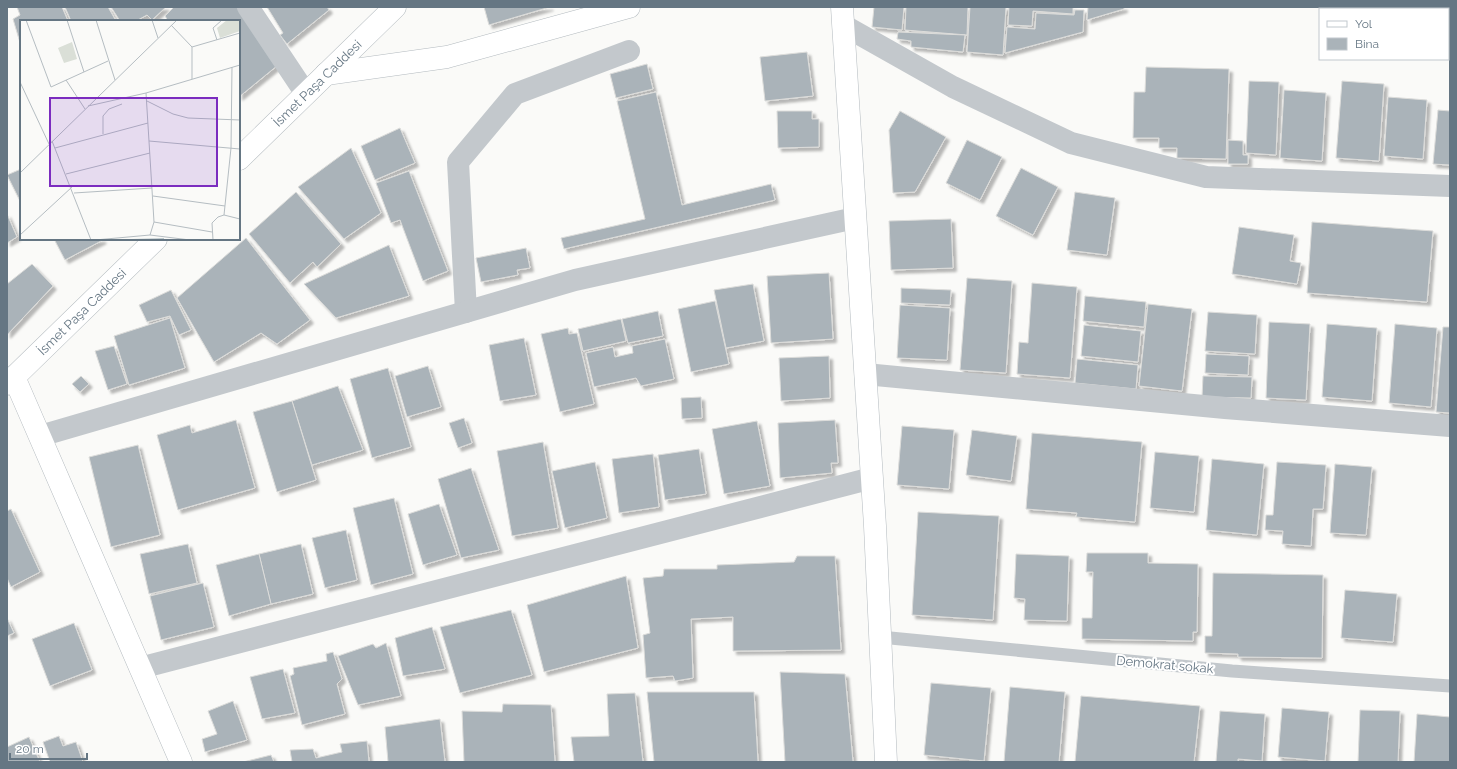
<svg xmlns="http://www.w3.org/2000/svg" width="1457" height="769" font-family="Raleway,sans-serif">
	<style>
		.building { fill: #aab3b9; stroke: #dcdcda; filter: url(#shadow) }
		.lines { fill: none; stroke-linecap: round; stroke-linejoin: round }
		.secondary-casing { stroke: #b3babf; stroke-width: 23 }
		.lane { stroke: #c3c8cc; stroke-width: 13 }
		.street { stroke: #c3c8cc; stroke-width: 22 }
		.secondary { stroke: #fff; stroke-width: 22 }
		.labels { text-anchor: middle; stroke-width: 4; stroke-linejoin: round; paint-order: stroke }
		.street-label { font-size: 13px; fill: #657683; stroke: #fff }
		.inset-river { fill: none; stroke: #bbc7cb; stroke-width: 2 }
		.inset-road { fill: none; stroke: #b5bdc2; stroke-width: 1 }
		.view { fill: #7b2cbf; fill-opacity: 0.15; stroke: #7b2cbf; stroke-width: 2 }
		.inset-edge { fill: none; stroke: #657683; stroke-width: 2 }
	</style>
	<defs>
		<filter id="shadow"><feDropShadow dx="3.5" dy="3.5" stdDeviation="1" flood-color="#0004"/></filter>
	</defs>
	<rect width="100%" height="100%" fill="#fafaf8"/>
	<g class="building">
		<polygon points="17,7 62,7 68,21 21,21 21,46 13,19 20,15"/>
		<polygon points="65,7 108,7 116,21 71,21"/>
		<polygon points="111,7 166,7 152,20 147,15 136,21 120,21"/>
		<polygon points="174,7 237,7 278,65 239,97 239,21 168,21 165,16"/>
		<polygon points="267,7 327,7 329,10 287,44 280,35 283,33"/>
		<polygon points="484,7 550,7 489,25"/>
		<polygon points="874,7 904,7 902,30 872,27"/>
		<polygon points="906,7 968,7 967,35 905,30"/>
		<polygon points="970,7 1006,7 1003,55 967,52"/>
		<polygon points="1009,7 1073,7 1073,14 1033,11 1032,26 1008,25"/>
		<polygon points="1088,7 1124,7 1124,9 1087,20"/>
		<polygon points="1075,10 1084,10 1083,32 1005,53 1007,27 1035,29 1036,13 1074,15"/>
		<polygon points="898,32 965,35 963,52 911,47 911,41 897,39"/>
		<polygon points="807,52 813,96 765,101 760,57"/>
		<polygon points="647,64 653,89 616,98 610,74"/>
		<polygon points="1146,67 1229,69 1226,159 1177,158 1177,148 1159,148 1159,138 1133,138 1134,92 1145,92"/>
		<polygon points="1249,81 1279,82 1276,155 1246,153"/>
		<polygon points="1342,81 1384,84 1379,161 1336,158"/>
		<polygon points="1284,90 1326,93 1322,161 1280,158"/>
		<polygon points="656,92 682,205 771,184 775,200 564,249 561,238 645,219 617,101"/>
		<polygon points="1388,97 1427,100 1423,159 1384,156"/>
		<polygon points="1438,110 1450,111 1450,165 1433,164"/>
		<polygon points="777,111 812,111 812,119 819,119 819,147 778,148"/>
		<polygon points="900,111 946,137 915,192 893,193 889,130"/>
		<polygon points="400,128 415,163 375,180 361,146"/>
		<polygon points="967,140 1002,157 980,200 946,183"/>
		<polygon points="1228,140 1243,141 1243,155 1248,155 1248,164 1228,164"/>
		<polygon points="351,148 381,213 344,239 298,187"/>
		<polygon points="1021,168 1058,187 1033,235 996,216"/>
		<polygon points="21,169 21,203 7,175"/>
		<polygon points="409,171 448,271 423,281 400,220 391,223 376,183"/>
		<polygon points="296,192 341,244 317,267 313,262 290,283 249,234"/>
		<polygon points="1075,192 1115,198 1107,255 1067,250"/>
		<polygon points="7,214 17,237 7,243"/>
		<polygon points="951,219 953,268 891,270 889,221"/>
		<polygon points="1312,222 1433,231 1427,302 1307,293"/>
		<polygon points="1239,227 1294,235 1290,261 1301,263 1297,284 1232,274"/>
		<polygon points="246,238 310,320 277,344 261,333 214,362 177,298"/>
		<polygon points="54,239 102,239 103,240 65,260"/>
		<polygon points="389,245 409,296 336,318 304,284"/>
		<polygon points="526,248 530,268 517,270 518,275 481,282 476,258"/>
		<polygon points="32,264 53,286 7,335 7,284"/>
		<polygon points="829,273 833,339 771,343 767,276"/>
		<polygon points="967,278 1012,281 1006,373 960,370"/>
		<polygon points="1032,283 1077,287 1070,378 1017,374 1019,342 1028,343"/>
		<polygon points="753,284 764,341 726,348 714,290"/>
		<polygon points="901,288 951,290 950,305 901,303"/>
		<polygon points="171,290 191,330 179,335 170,316 147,322 139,305"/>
		<polygon points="1085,296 1146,302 1144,327 1083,321"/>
		<polygon points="715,301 729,364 691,372 678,309"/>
		<polygon points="1148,304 1192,309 1182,391 1139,386"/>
		<polygon points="900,305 950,308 947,360 897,358"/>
		<polygon points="658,311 663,336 628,343 622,319"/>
		<polygon points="1208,312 1257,315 1255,354 1205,351"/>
		<polygon points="170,318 185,368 129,385 114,336"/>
		<polygon points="621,319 626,341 583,351 578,329"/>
		<polygon points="1269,322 1310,324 1306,400 1266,398"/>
		<polygon points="1327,324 1377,328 1372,401 1322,397"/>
		<polygon points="1395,324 1437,328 1431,407 1389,403"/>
		<polygon points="1084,325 1141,331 1138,362 1081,356"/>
		<polygon points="1443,327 1450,327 1450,413 1436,412"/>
		<polygon points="568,328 569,334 577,333 594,404 560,412 541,334"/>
		<polygon points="524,338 536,395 500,401 489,345"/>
		<polygon points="665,339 674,379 641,386 636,378 594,387 586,353 613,347 615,357 633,353 632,346"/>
		<polygon points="114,346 127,384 108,390 95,351"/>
		<polygon points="1206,354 1249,356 1248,375 1205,373"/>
		<polygon points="829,356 830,398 781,401 779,358"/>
		<polygon points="1077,359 1138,365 1136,389 1075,383"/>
		<polygon points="428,366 441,407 407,417 395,376"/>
		<polygon points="388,368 411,447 372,458 350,379"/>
		<polygon points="81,376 89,384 80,392 72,384"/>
		<polygon points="1203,376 1252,377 1251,398 1202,397"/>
		<polygon points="338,386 363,450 312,465 292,401"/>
		<polygon points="701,397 702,418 682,419 681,398"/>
		<polygon points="292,401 316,480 277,492 253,412"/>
		<polygon points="464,418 472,443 458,448 449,423"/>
		<polygon points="236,420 255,488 178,510 157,435 190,425 192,433"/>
		<polygon points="835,420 838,463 831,463 832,473 780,478 778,423"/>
		<polygon points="757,421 770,486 724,494 712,429"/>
		<polygon points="902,426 954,430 949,489 897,485"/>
		<polygon points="972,430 1017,436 1011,481 966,475"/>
		<polygon points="1032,433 1142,442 1135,522 1076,517 1077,513 1026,509"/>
		<polygon points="543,442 558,528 512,536 497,451"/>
		<polygon points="138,445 160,535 111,547 89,457"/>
		<polygon points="699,449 706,494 665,500 658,455"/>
		<polygon points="1155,452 1199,456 1194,512 1150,508"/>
		<polygon points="653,454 659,507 619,513 612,459"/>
		<polygon points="1212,459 1264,464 1257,535 1206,530"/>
		<polygon points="595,462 607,518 565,528 552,471"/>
		<polygon points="1277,462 1326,465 1323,509 1313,509 1311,546 1282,544 1283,531 1265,530 1266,515 1273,515"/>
		<polygon points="1335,464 1372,467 1366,535 1330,533"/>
		<polygon points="471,468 499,550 461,558 438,479"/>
		<polygon points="394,498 413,574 371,585 353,508"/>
		<polygon points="439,504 457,555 423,565 408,514"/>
		<polygon points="11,509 40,572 11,587 7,578 7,511"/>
		<polygon points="918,512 999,516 993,620 912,615"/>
		<polygon points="346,530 357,580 325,588 312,538"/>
		<polygon points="188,544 197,583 149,594 140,554"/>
		<polygon points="301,544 313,594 271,604 259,554"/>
		<polygon points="1087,553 1148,553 1148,563 1198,564 1197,632 1193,632 1193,641 1082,639 1082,618 1092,618 1093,572 1086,572"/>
		<polygon points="259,554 271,604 229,616 216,565"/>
		<polygon points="1016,554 1069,556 1067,621 1024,620 1025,599 1014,598"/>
		<polygon points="797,556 835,556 841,650 733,651 733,617 691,619 693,678 675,681 673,676 646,678 643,635 650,633 643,578 663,576 664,569 717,569 717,565 794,562"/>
		<polygon points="1213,573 1323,575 1322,658 1238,657 1238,654 1205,653 1205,636 1212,636"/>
		<polygon points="626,576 638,648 544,672 527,605"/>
		<polygon points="203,583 214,627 161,640 150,596"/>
		<polygon points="1345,590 1397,594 1393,642 1341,638"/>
		<polygon points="511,610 532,675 460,693 440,627"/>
		<polygon points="7,618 14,633 7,636"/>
		<polygon points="74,623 92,670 50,686 32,639"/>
		<polygon points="432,627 445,669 403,676 395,638"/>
		<polygon points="386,643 401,696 358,705 338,656 373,644 376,648"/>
		<polygon points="333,652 342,679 337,684 345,714 302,725 290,676 294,674 293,668 327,661 326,654"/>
		<polygon points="283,669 295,713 262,719 250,677"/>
		<polygon points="780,672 845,674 853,762 785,762"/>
		<polygon points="931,683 991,688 984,761 924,755"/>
		<polygon points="1010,687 1065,692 1059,762 1004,762"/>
		<polygon points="647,692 754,692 758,762 654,762"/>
		<polygon points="635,693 643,762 574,762 571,737 609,736 607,694"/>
		<polygon points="1081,696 1200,706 1194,762 1075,762"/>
		<polygon points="233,701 247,740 205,752 202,739 217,734 208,711"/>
		<polygon points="503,704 551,705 555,762 464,762 462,711 502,712"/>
		<polygon points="1282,708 1329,712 1325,761 1278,757"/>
		<polygon points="1360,710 1400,711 1398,762 1358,762"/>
		<polygon points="1220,711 1265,714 1262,761 1238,759 1238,762 1216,762"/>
		<polygon points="1417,714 1450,717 1450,762 1414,762"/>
		<polygon points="440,719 445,762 388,762 385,727"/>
		<polygon points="59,736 63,746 76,742 83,762 50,762 43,742"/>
		<polygon points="29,737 40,762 7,762 7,747"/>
		<polygon points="367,741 369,762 292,762 290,750 313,749 316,758 342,752 340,744"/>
		<polygon points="271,755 274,762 243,762"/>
	</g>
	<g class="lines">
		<defs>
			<g id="secondary">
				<polyline points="842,7 875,526 886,762"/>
				<polyline points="326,74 447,57 629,7"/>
				<path id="s1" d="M239 159 395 7"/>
				<polyline points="14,377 181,762"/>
				<path id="s2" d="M7 384 156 239"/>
			</g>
		</defs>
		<use href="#secondary" class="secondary-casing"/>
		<polyline class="lane" points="880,637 1232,671 1450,686"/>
		<g class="street">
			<polyline points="248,7 306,94"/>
			<polyline points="843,25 953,87 1071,143 1206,177 1450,186"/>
			<polyline points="466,312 458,162 515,94 629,51"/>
			<polyline points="865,374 1225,408 1450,426"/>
			<polyline points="40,436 575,280 855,218"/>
			<polyline points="140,668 872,478"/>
		</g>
		<use href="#secondary" class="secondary"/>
	</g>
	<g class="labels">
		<g class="street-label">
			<text dy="5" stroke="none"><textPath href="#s1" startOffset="109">İsmet Paşa Caddesi</textPath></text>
			<text dy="5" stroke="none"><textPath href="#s2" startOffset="104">İsmet Paşa Caddesi</textPath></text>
			<text transform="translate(1165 664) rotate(5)" y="5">Demokrat sokak</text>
		</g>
	</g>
	<g transform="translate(20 20)">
		<rect width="220" height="220" fill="#fafaf8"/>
		<path d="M207 0H220V11L200 18 197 8ZM52 22 57 39 44 43 38 28Z" fill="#dadfd7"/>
		<path class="inset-river" d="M112 220 144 219"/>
		<path class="inset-road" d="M6 0 31 67 88 41M47 0 64 52M76 0 95 60M132 0 138 18M151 5 172 27V59M197 20 193 8 202 0M172 27 220 13M46 60 65 89M0 62 29 124M126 73 134 202 130 215M127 81 153 94 168 98 220 100M68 86 126 73 220 45M83 114V96L89 89 102 84M32 121 71 220M129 121 220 129M35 128 128 103M0 153 157 0M46 154 130 133M54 173 132 168M133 176 205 186M204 195 211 128 212 47M134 202 192 212M0 215 52 167M75 220 130 215 170 220M193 220 192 203 198 197 204 195 220 199"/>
		<path class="view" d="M30 78H197V166H30Z"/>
		<rect width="220" height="220" class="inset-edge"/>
	</g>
	<rect width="1457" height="769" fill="none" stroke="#657683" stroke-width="16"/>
	<rect x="1319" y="8" width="130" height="52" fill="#ffffff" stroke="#c1c8cd"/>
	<rect x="1327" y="21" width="20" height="6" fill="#ffffff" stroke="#c1c8cd"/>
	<text x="1355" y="28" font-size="12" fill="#657683">Yol</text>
	<rect x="1327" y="38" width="20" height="12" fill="#aab3b9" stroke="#c1c8cd"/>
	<text x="1355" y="48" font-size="12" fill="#657683">Bina</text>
	<path d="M10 753v6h77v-6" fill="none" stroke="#657683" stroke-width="2"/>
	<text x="16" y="753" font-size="12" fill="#657683" stroke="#ffffff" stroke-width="3" paint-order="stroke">20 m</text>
</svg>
